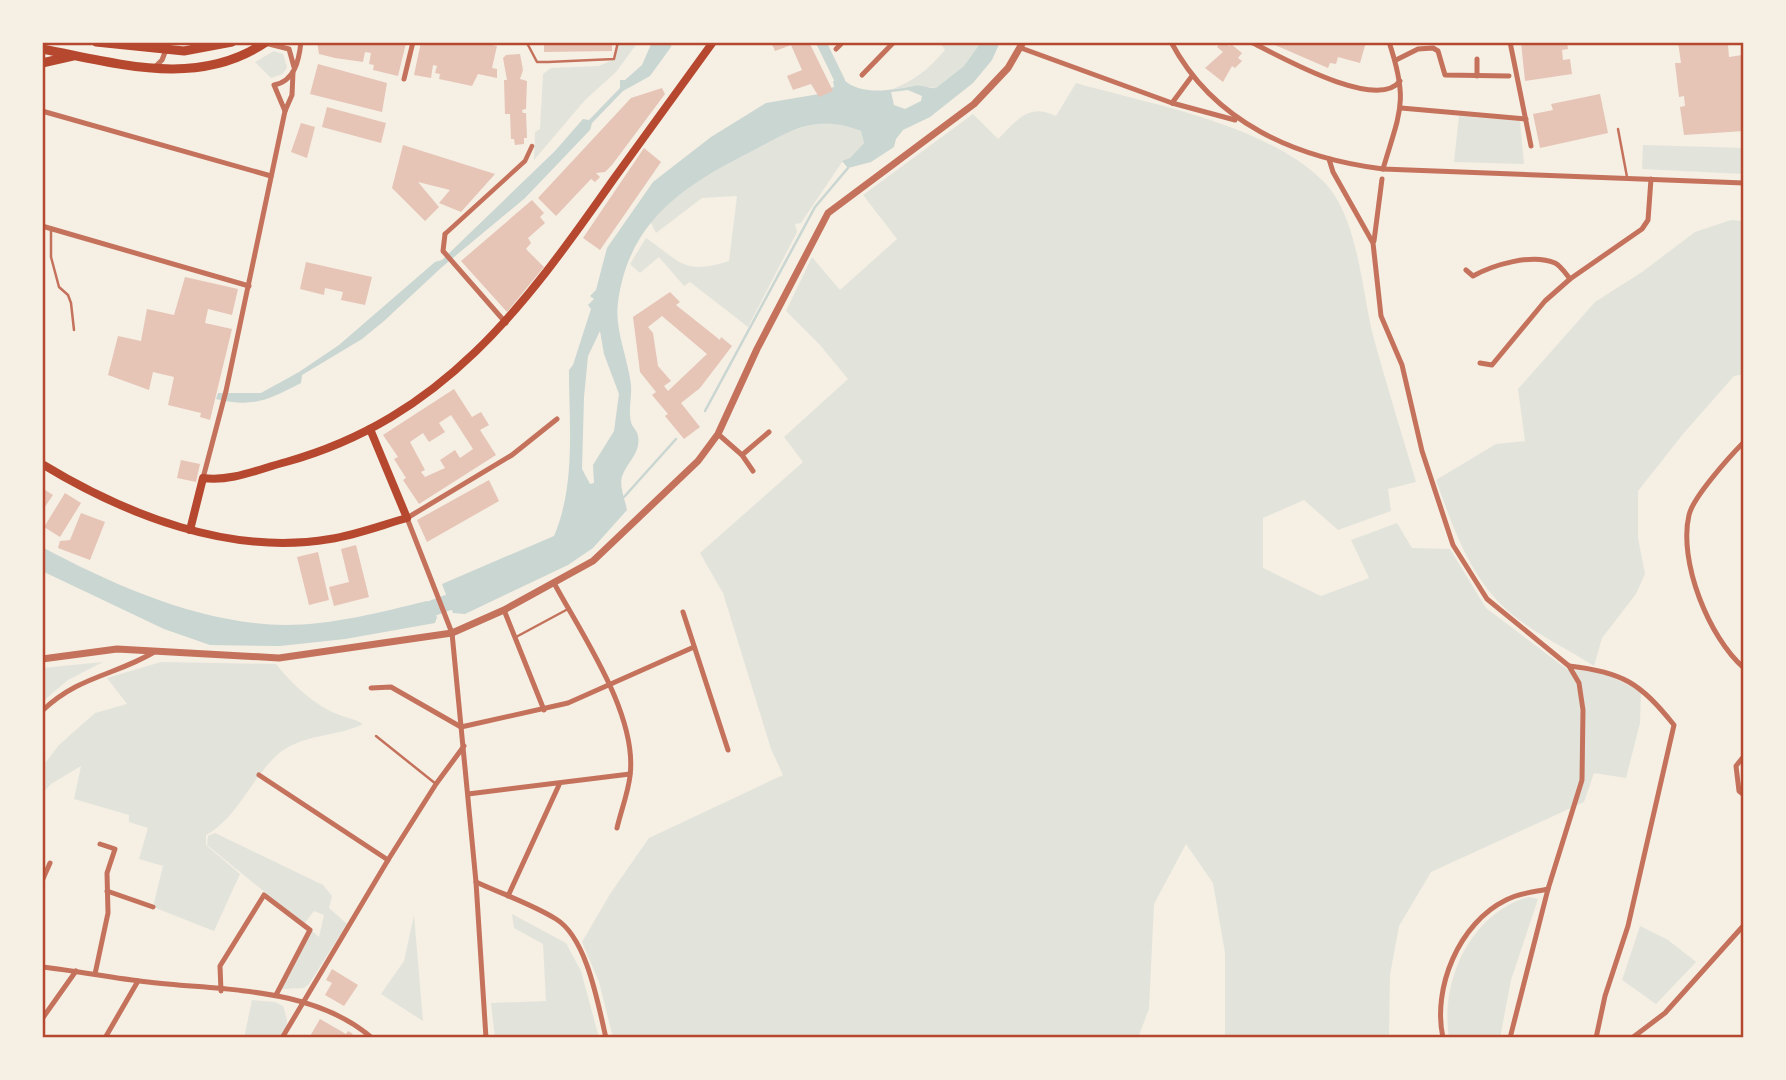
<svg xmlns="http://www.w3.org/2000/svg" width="1786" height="1080" font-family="'DejaVu Sans',sans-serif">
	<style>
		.green { fill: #e2e4dc }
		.water { fill: #c9d6d2; fill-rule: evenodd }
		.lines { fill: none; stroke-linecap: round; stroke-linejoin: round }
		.stream { stroke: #c9d6d2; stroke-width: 2.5 }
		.canal { stroke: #c9d6d2; stroke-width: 10 }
		.river { stroke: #c9d6d2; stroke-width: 16 }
		.building { fill: #e6c5b7; fill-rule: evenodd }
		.path { stroke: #b5482f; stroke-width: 2 }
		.service { stroke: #c5725c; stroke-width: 2.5 }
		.pedestrian { stroke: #c5725c; stroke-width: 4.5 }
		.minor { stroke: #c5725c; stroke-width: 5 }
		.tertiary { stroke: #c5725c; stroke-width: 7 }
		.secondary { stroke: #b5482f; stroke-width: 8 }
		.primary { stroke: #b5482f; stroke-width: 9 }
		.trunk { stroke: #b5482f; stroke-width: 9 }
		.neatline { fill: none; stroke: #b5482f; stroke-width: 2.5 }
	</style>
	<rect width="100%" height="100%" fill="#f6efe4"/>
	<g class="green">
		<polygon points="618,42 638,42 616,72 585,100 534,160 535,132 540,129 543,74 551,68 599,66 614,59"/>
		<path d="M940 42H981L964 66 936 88 914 86 890 90C914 81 929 69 945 50Z"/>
		<polygon points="274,51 283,54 287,67 283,74 271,78 255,62"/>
		<path d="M1076 83C1153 105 1261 123 1321 179 1359 214 1361 291 1374 339 1387 387 1402 434 1416 482L1388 489 1391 511 1338 530 1304 500 1263 518V568L1321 596 1369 578 1351 540 1397 523 1412 548 1450 549 1486 608 1568 670 1601 671 1641 692 1640 723 1626 778 1594 773 1584 802 1431 872 1399 926 1390 975 1389 1038H1225V953L1213 883 1186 844 1154 904 1149 1009 1138 1038H613L599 982 582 942 610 894 649 838 783 775 771 749 723 593 700 553 803 462 784 437 848 379 820 345 786 311 812 257 840 290 897 239 863 195 973 114 998 139C1017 121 1028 102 1056 116Z"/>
		<polygon points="1459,116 1520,121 1524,164 1454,162"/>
		<path d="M823 122 843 125 861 131 864 143 850 158 842 162 801 223 795 224 797 232 748 327 690 282 684 286 659 257 640 273 630 264 646 238C682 263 684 275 729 261L737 196 702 198 656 233 650 221C690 180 767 133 823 122Z"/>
		<polygon points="1643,145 1744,148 1744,174 1642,169"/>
		<path d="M1731 220 1744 221V374L1734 376 1683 434 1638 491V538L1645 574 1636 594 1602 638 1594 666C1566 648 1532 632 1508 611 1469 576 1453 527 1436 480L1496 444 1525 441 1518 389 1595 302 1642 272 1695 232Z"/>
		<polygon points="103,662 68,680 42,702 42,668"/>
		<path d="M161 662 276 664C291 683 314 705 337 714 346 718 353 718 363 724 337 737 300 734 277 755 250 780 238 817 206 835V845L240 874 214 931 153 907 163 866 139 859 148 828 129 822V815L74 799 81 766 51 784 42 794V767L59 745 95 713 127 704 107 678Z"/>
		<polygon points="215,833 323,885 332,896 329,908 347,924 309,984 304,988 281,989 312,931 319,937 324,915 314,911 304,924 207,845 208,836"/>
		<path d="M1529 897 1538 899 1511 980 1500 1038H1449C1440 982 1470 913 1529 897Z"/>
		<polygon points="512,914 566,943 581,971 599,1038 495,1038 491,1003 546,1001 543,944 514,928"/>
		<polygon points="414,915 423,1021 381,994 404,961"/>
		<polygon points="1640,926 1668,940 1696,962 1656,1004 1622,980"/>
		<polygon points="252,1000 275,1002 283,1006 287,1019 286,1033 281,1038 244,1038"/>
	</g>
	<g class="water">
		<path d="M652 42H672L671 47 650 76 623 91 592 123 590 130 525 198 442 267 384 321 362 339 302 375 301 383C268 400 253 408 216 399L218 393H261L299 372 339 345 435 262 442 260 555 151 583 119 589 120 620 88V80H625L642 65Z"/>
		<path d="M981 42H1000L992 60 973 83 930 117 903 130 896 139 894 147 871 162 848 168 842 161 850 158 864 143 861 131C815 113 792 130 752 151 685 185 629 220 618 302 614 329 628 358 631 385 632 398 628 409 631 422 632 427 637 430 638 436 641 452 629 460 623 474 618 484 625 499 627 510L593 548 568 565 465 614 453 613 442 584 554 536C576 485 569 424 569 370L573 365 591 309 588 305 594 299 590 296 596 290 607 248 653 182 711 137 766 103 825 93 827 89 834 87 833 81 844 80C861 96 893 90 914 86 922 84 928 89 936 88L964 66ZM908 90 922 96 921 101 905 109 894 105 891 92ZM600 331 604 354 619 394 614 431 593 465 594 483 590 484 582 469 584 397 588 356Z"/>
		<path d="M42 547C115 586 201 624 285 625 333 625 381 612 427 601L437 617 435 623 345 639 280 646 210 645 164 629 42 571Z"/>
	</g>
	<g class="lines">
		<g class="stream">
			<polyline points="705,411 815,207 848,168"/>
			<polyline points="624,497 676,439"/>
		</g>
		<polyline class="canal" points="821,42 840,81"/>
		<polyline class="river" points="411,616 466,596"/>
	</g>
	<g class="building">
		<polygon points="317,42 403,42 406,43 398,76 373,70 374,65 369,64 371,53 365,52 363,62 335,58 319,54"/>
		<polygon points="421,42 478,42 497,46 492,68 497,69 497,78 478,74 472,86 439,79 440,74 435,73 437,66 433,65 431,78 414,75"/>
		<polygon points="544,42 612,42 612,51 544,52"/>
		<polygon points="771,42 809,42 833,91 819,97 811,84 793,90 787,76 802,70 791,45 775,51"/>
		<polygon points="1221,42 1230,46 1231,44 1242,53 1238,58 1242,61 1235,68 1232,66 1223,82 1205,68 1223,52 1217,47"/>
		<polygon points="1276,42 1366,42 1360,63 1338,57 1336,64 1330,63 1328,68 1275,45"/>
		<polygon points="1521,42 1567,42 1568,49 1562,50 1563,60 1570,59 1572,74 1525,81"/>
		<polygon points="1678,42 1737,42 1728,45 1729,57 1742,55 1744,65 1744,131 1684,135 1680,107 1685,106 1684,96 1679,97 1675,63 1681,63"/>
		<polygon points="520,54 523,70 520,79 527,81 526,109 522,110 523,113 526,113 527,138 524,138 524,144 515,145 514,139 511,139 510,114 505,114 504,80 507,80 503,58 506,55"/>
		<polygon points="318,64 387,83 382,112 310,94"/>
		<polygon points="662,88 665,94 612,165 605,172 596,173 600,177 595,182 591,179 556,216 538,198 631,98"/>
		<polygon points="1600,94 1608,133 1540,148 1533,114 1553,110 1551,104"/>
		<polygon points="327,107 386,123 381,143 322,127"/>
		<polygon points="301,123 315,127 307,158 291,152"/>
		<polygon points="403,145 495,174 461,212 439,203 450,190 418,182 439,207 425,221 392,188"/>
		<polygon points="644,148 661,162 600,250 583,238"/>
		<polygon points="532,200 544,213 540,217 545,223 528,238 531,243 526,249 544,267 507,312 461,261"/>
		<polygon points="306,262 372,277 365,305 341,300 343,292 325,288 324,295 300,289"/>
		<polygon points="185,277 238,289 232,315 208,309 205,323 232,329 210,420 200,417 201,413 168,405 174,377 153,372 149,390 108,375 118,336 141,341 147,309 174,315"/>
		<path d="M670 292 680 302 676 305 720 340 721 337 732 346 700 388 681 403 700 427 684 439 665 416 668 414 652 395 656 392 640 372 633 317ZM662 316 707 354 668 391 664 386 671 381 658 366 653 333 648 327Z"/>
		<path d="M454 389 472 417 481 412 489 425 480 430 496 455 419 504 403 480 406 478 394 459 398 457 383 435ZM451 415 473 449 460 458 455 450 440 460 445 468 425 477 421 472 425 470 410 442 423 433 429 442 445 432 439 423Z"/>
		<polygon points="181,460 200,464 196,482 177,478"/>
		<polygon points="489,480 499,501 427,542 417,520"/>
		<polygon points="42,488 53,495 42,511"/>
		<polygon points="65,493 81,503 60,537 44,527"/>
		<polygon points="81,513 105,522 90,560 58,548 60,541 70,540"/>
		<polygon points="356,545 369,597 334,606 329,587 349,582 341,549"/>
		<polygon points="318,552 329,600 309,605 297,557"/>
		<polygon points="332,969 358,985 344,1006 325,995 332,983 326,980"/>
		<polygon points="320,1019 346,1034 348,1031 353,1034 350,1038 309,1038"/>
	</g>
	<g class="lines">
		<polyline class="path" points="948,42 949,42"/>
		<g class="service">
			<polyline points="521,42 527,43 537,62 548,62 614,59 618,42"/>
			<polyline points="1618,129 1627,177"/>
			<polyline points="51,229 51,257 59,287 68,295 71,303 74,330"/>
			<polyline points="516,637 568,609"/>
			<polyline points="376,736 436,784"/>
		</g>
		<g class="pedestrian">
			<polyline points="527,43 527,42"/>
			<polyline points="445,234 525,161 532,146"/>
		</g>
		<g class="minor">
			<path d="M1171 42C1214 123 1296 158 1383 169L1744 183"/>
			<path d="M1251 42C1279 56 1377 112 1400 81"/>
			<polyline points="1510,42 1531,146"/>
			<polyline points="265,43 289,49 294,67"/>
			<polyline points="1021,48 1172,103 1235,120"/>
			<polyline points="836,49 843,42"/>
			<polyline points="1477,59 1477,76"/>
			<polyline points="1396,60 1418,49 1433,48 1438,51 1445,75 1509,76"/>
			<polyline points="156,66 162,60 169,42"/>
			<polyline points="862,75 894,42"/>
			<polyline points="404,79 413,42"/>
			<polyline points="1172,103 1192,76"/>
			<polyline points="1401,108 1526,119"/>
			<polyline points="42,111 271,176"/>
			<path d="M285 111 274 85C295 81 299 60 301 42"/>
			<polyline points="1329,159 1333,172 1373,243 1381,316 1402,365 1422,451 1453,545 1487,599 1569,666 1579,683 1583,710 1582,780 1548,889 1510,1038"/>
			<path d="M1383 169C1400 111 1409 102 1389 42"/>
			<polyline points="42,226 249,286"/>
			<polyline points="445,234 443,251 506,323"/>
			<polyline points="1374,241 1382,179"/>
			<path d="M1466 270 1473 276C1493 265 1532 253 1555 263 1561 266 1566 274 1570 279"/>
			<polyline points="1480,363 1492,365 1545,301 1570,279 1642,229 1648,220 1651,179"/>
			<polyline points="718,434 742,455 753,471"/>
			<path d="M1744 442C1731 455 1693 497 1689 515 1678 561 1709 638 1744 668"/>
			<polyline points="742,455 769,432"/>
			<polyline points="203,478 226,391 285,111 292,95 293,72"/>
			<path d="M554 583C582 635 638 715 630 776 628 793 621 811 617 828"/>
			<polyline points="504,610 544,710"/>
			<polyline points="683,612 728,750"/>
			<path d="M1569 666C1623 672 1640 683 1674 725L1628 926 1605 996 1596 1038"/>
			<polyline points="371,688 391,687 461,727 568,703 694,647"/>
			<path d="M42 711C80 675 115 676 156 651"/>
			<polyline points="1744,756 1736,766 1739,791 1744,795"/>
			<polyline points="259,775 388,860"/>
			<polyline points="468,794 630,774"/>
			<polyline points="42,881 50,863"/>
			<path d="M476 882C502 894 532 904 556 919 587 938 598 1004 606 1038"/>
			<polyline points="107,891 153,907"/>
			<polyline points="508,896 559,785"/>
			<path d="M42 967C78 971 112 978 148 982 223 991 312 986 372 1038"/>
			<polyline points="95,974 108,913 107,873 115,849 100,844"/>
			<polyline points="221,991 220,966 264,895 310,930 276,995"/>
			<polyline points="42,1019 76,971"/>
			<polyline points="105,1038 138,981"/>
			<polyline points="282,1038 388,860 436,784 464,746"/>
			<polyline points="486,1038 476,882 452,633 407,518 512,455 557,419"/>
			<path d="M1443 1038C1432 988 1459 923 1506 900 1519 893 1534 892 1548 889"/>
			<polyline points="1632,1038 1665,1013 1744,925"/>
		</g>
		<polyline class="tertiary" points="42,659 117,649 279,658 452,633 504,610 593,561 698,461 718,434 757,349 828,213 974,104 1008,68 1023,42"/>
		<g class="secondary">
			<path d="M42 464C126 515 230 556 330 539 356 535 382 525 407 518L370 429"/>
			<path d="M190 530 203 478C231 482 259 469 286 462 443 418 524 307 613 180 646 134 680 88 713 42"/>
		</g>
		<polyline class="primary" points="42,63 73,56"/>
		<g class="trunk">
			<polyline points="96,42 184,51 232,42"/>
			<path d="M42 49C117 63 198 89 266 42"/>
		</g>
	</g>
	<rect width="1786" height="1080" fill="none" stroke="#f6efe4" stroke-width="88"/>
	<rect x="44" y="44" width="1698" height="992" class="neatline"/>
</svg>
